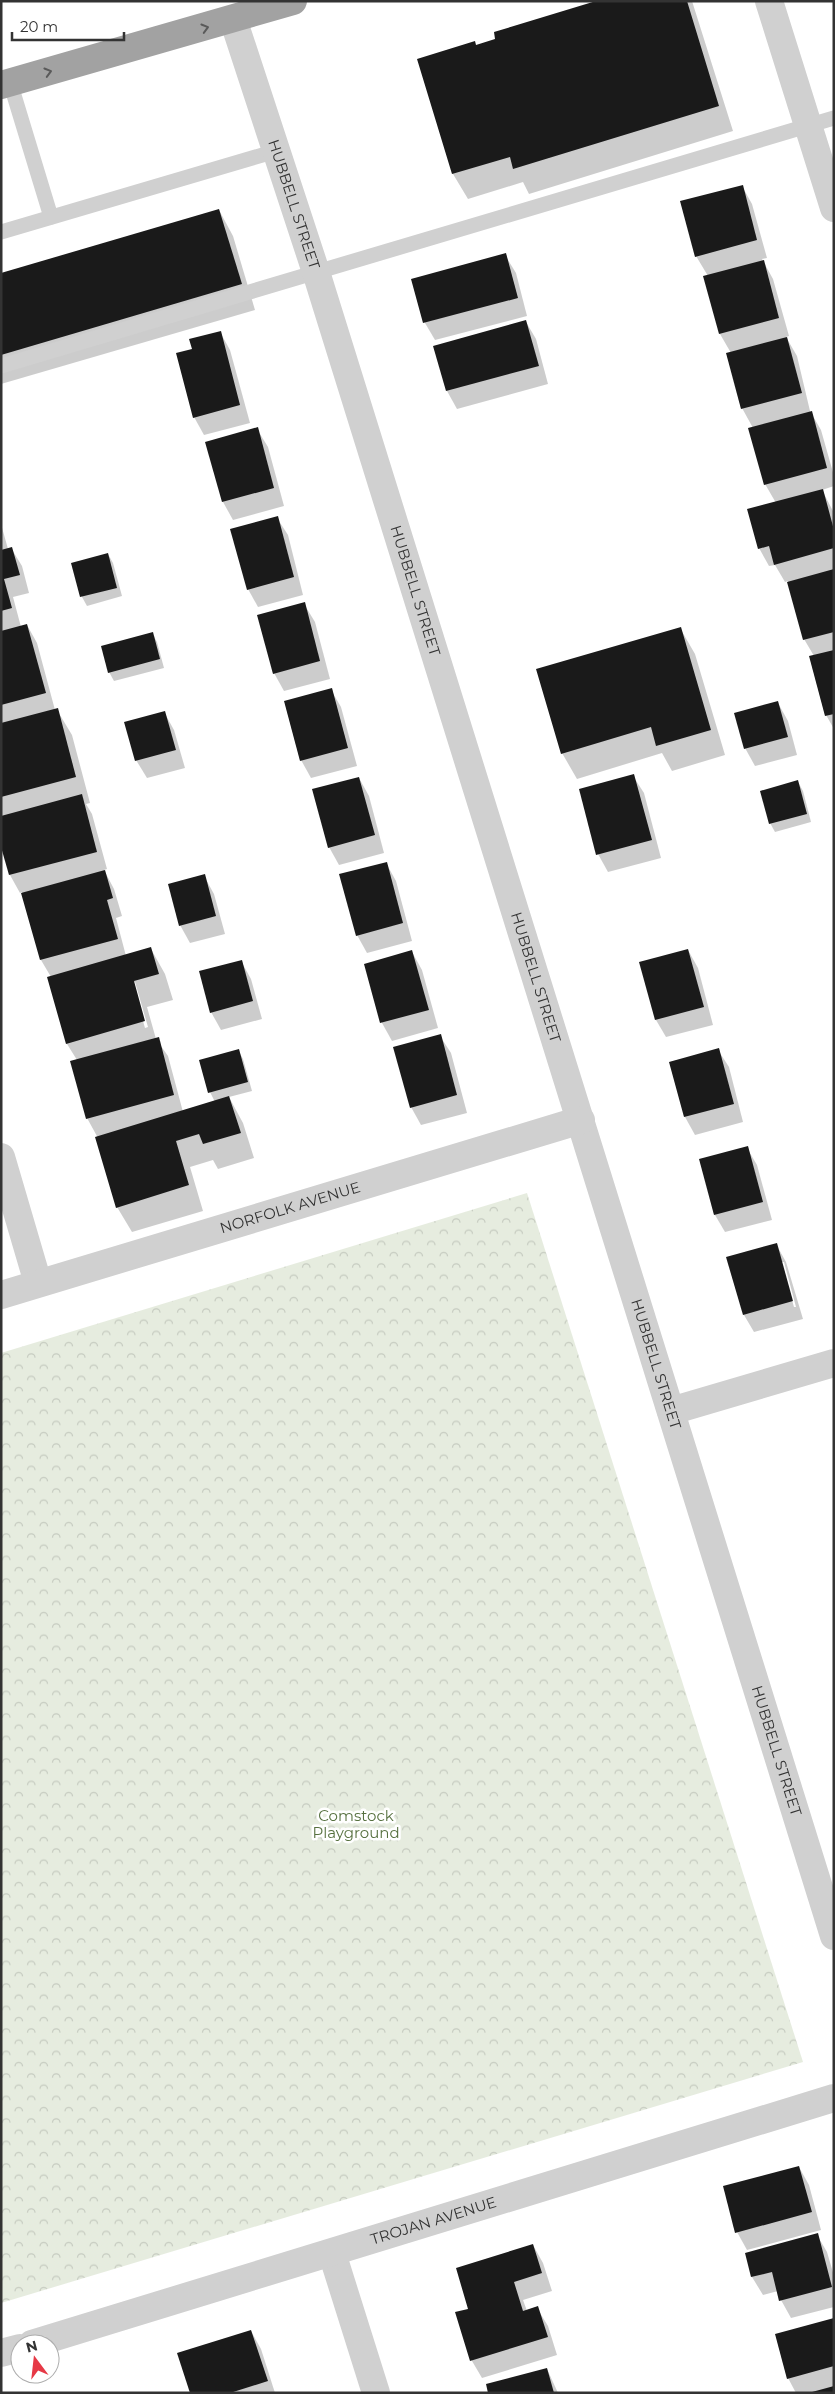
<svg xmlns="http://www.w3.org/2000/svg" width="835" height="2394" font-family="Montserrat,sans-serif">
	<style>
		.park { fill: url(#park-crowns) }
		.shadow { fill: #0003; fill-rule: evenodd }
		.building { fill: #1a1a1a }
		.lines { fill: none; stroke-linecap: round; stroke-linejoin: round }
		.service { stroke: #d0d0d0; stroke-width: 15 }
		.minor { stroke: #d0d0d0; stroke-width: 28 }
		.trunk { stroke: #a2a2a2; stroke-width: 28 }
		.oneway { stroke: #5a5a5a }
		.labels { text-anchor: middle; stroke-width: 5; stroke-linejoin: round; paint-order: stroke }
		.street-label { font-size: 15px; fill: #333; stroke: #fff }
		.park-label { font-size: 15px; fill: #56703f; stroke: #fff }
	</style>
	<defs>
		<pattern id="park-crowns" width="20" height="18" patternUnits="userSpaceOnUse" patternTransform="scale(1.25)"><rect width="20" height="18" fill="#e6ecdf"/><path d="M2 6a3 3 0 1 1 6 0M12 15a3 3 0 1 1 6 0" fill="none" stroke="#c6cbc0"/></pattern>
	</defs>
	<rect width="100%" height="100%" fill="#fff"/>
	<polygon class="park" points="527,1193 803,2062 1,2303 1,1353"/>
	<g class="shadow">
		<polygon points="600,1 692,1 733,131 529,194 523,182 468,199 453,174 419,59 477,46"/>
		<polygon points="742,186 752,204 767,258 762,259 773,279 789,336 786,337 797,356 810,411 821,430 834,476 834,486 822,490 834,513 834,729 826,715 814,656 804,639 788,581 785,582 775,565 769,566 759,548 776,503 765,484 753,428 742,408 731,353 720,334 705,277 708,276 696,256"/>
		<polygon points="219,210 233,236 255,310 1,384 1,274"/>
		<polygon points="505,255 516,273 527,316 435,340 425,323 413,279"/>
		<polygon points="526,322 536,339 548,384 457,409 447,391 435,347"/>
		<polygon points="220,332 230,350 250,423 204,435 194,417 194,350"/>
		<polygon points="257,429 268,447 284,506 233,520 223,502"/>
		<polygon points="277,518 288,535 303,595 258,607 248,589"/>
		<path d="M1 524 8 549 11 548 22 566 29 593 13 597 21 627 27 625 37 643 55 710H57L72 735 90 803 86 804 92 814 107 869 104 870 114 889 122 916 116 918 126 956 151 949 165 974 173 1000 147 1007 156 1039 168 1056 183 1112 215 1102 210 1092 238 1050 243 1059 252 1091 229 1097 243 1123 254 1158 218 1169 213 1160 190 1167 203 1211 132 1232 117 1207 98 1138 87 1118 77 1060 67 1044 48 978 51 977 41 960 22 892 20 893 10 875 1 842ZM132 982H135L148 1027 145 1028Z"/>
		<polygon points="108,554 113,563 122,596 87,606 82,597 73,563"/>
		<polygon points="304,604 315,622 330,679 284,691 274,673"/>
		<polygon points="680,628 695,654 725,755 672,771 662,753 577,779 562,753"/>
		<polygon points="152,633 157,642 164,668 114,681 109,672"/>
		<polygon points="331,690 341,707 357,766 311,778 301,760"/>
		<polygon points="778,703 788,721 797,755 755,766 745,748"/>
		<polygon points="164,712 174,730 185,768 147,778 136,760"/>
		<polygon points="633,776 644,793 661,858 608,872 598,854"/>
		<polygon points="359,778 369,796 384,853 339,865 329,847"/>
		<polygon points="798,782 803,791 811,822 775,832 770,823"/>
		<polygon points="386,863 396,881 412,941 367,953 357,935"/>
		<polygon points="204,876 214,894 225,934 190,943 180,925"/>
		<polygon points="688,950 698,968 713,1025 666,1037 656,1020"/>
		<polygon points="412,952 422,970 438,1028 392,1041 382,1023 365,965"/>
		<polygon points="241,961 251,979 262,1019 221,1030 211,1012"/>
		<polygon points="440,1036 451,1053 467,1113 421,1125 411,1107"/>
		<polygon points="718,1050 729,1067 743,1122 695,1135 685,1117 670,1062"/>
		<polygon points="747,1148 757,1165 772,1220 725,1232 715,1215"/>
		<path d="M776 1244 786 1262 803 1319 754 1332 744 1315ZM781 1262H784L796 1307H794Z"/>
		<polygon points="799,2167 809,2185 821,2230 747,2250 737,2232"/>
		<polygon points="817,2235 827,2252 834,2276 834,2307 791,2318 781,2300 778,2291 763,2295 752,2277 746,2254"/>
		<polygon points="533,2245 543,2263 552,2291 523,2300 527,2311 537,2308 548,2326 557,2355 482,2378 472,2361 457,2313 470,2310"/>
		<polygon points="834,2319 834,2393 796,2393 788,2378"/>
		<polygon points="251,2331 261,2349 275,2393 192,2393"/>
		<polygon points="547,2369 558,2393 490,2393"/>
	</g>
	<g class="building">
		<polygon points="596,1 687,1 719,106 513,169 510,157 452,174 417,59 475,41 476,45 495,39 494,32"/>
		<polygon points="743,185 757,240 695,257 680,201"/>
		<polygon points="219,209 242,284 1,355 1,273"/>
		<polygon points="506,253 518,298 423,323 411,279"/>
		<polygon points="764,260 779,318 719,334 703,276"/>
		<polygon points="526,320 539,366 446,391 433,346"/>
		<polygon points="221,331 240,405 193,418 176,353 192,349 189,339"/>
		<polygon points="787,337 802,393 741,409 726,353"/>
		<polygon points="812,411 827,468 764,485 748,428"/>
		<polygon points="258,427 274,488 222,502 205,442"/>
		<polygon points="823,489 834,530 834,548 774,565 769,546 758,549 747,509"/>
		<polygon points="278,516 294,577 247,590 230,529"/>
		<polygon points="12,547 20,575 4,579 12,608 1,611 1,550"/>
		<polygon points="108,553 117,588 80,597 71,563"/>
		<polygon points="834,569 834,632 803,640 787,582"/>
		<polygon points="305,602 320,661 273,674 257,615"/>
		<polygon points="27,624 46,693 1,705 1,631"/>
		<polygon points="681,627 711,730 656,746 651,727 561,754 536,669"/>
		<polygon points="153,632 160,659 108,673 101,646"/>
		<polygon points="834,650 834,714 825,716 809,656"/>
		<polygon points="332,688 348,748 300,761 284,701"/>
		<polygon points="778,701 788,737 744,749 734,713"/>
		<polygon points="58,708 76,777 1,797 1,723"/>
		<polygon points="165,711 176,750 135,761 124,722"/>
		<polygon points="634,774 652,840 596,855 579,789"/>
		<polygon points="359,777 375,835 328,848 312,789"/>
		<polygon points="798,780 807,814 769,824 760,791"/>
		<polygon points="82,794 97,852 9,875 1,847 1,816"/>
		<polygon points="387,862 403,923 356,936 339,874"/>
		<polygon points="105,870 113,898 107,900 118,939 40,960 21,893"/>
		<polygon points="205,874 216,916 179,926 168,884"/>
		<polygon points="151,947 159,974 134,981 145,1021 66,1044 47,977"/>
		<polygon points="688,949 704,1007 655,1020 639,962"/>
		<polygon points="412,950 429,1010 380,1023 364,964"/>
		<polygon points="242,960 253,1001 210,1013 199,971"/>
		<polygon points="441,1034 457,1095 410,1108 393,1047"/>
		<polygon points="159,1037 174,1095 86,1119 70,1061"/>
		<polygon points="719,1048 734,1104 684,1117 669,1062"/>
		<polygon points="239,1049 248,1082 208,1093 199,1060"/>
		<polygon points="229,1096 241,1133 203,1144 199,1134 176,1141 189,1185 116,1208 95,1137"/>
		<polygon points="748,1146 763,1202 714,1215 699,1159"/>
		<polygon points="777,1243 793,1301 743,1315 726,1257"/>
		<polygon points="799,2166 812,2212 735,2233 723,2186"/>
		<polygon points="818,2233 832,2287 779,2301 772,2272 751,2277 745,2253"/>
		<polygon points="533,2244 542,2273 514,2282 523,2311 538,2306 548,2337 470,2361 455,2312 468,2309 456,2268"/>
		<polygon points="834,2318 834,2366 787,2379 775,2334"/>
		<polygon points="251,2330 268,2381 230,2393 190,2393 177,2353"/>
		<polygon points="547,2368 554,2393 488,2393 486,2384"/>
		<polygon points="834,2386 834,2393 812,2393 812,2392"/>
	</g>
	<g class="lines">
		<g class="service">
			<polyline points="10,82 51,217"/>
			<polyline points="1,232 276,151"/>
			<polyline points="1,366 834,118"/>
		</g>
		<g class="minor">
			<polyline points="769,1 834,208"/>
			<path id="s1" d="M233 19 316 272 834 1936"/>
			<polyline points="1,1157 38,1283"/>
			<path id="s2" d="M1 1295 581 1120"/>
			<polyline points="671,1411 834,1363"/>
			<polyline points="332,2253 376,2393"/>
			<path id="s3" d="M32 2344 834 2098"/>
			<polyline points="1,2353 20,2348"/>
		</g>
		<polyline class="trunk" points="1,85 293,1"/>
	</g>
	<defs><path id="oneway-chevron" d="M-2-3.5L2.5 0L-2 3.5" fill="none" stroke-width="1.6" stroke-linecap="round" stroke-linejoin="round" transform="scale(1.25)"/></defs>
	<g class="oneway">
		<use href="#oneway-chevron" transform="translate(205 28) rotate(-16)"/>
		<use href="#oneway-chevron" transform="translate(48 72) rotate(-16)"/>
	</g>
	<g class="labels">
		<g class="street-label">
			<text dy="5" stroke="none"><textPath href="#s1" startOffset="195">HUBBELL STREET</textPath></text>
			<text dy="5" stroke="none"><textPath href="#s1" startOffset="600">HUBBELL STREET</textPath></text>
			<text dy="5" stroke="none"><textPath href="#s1" startOffset="1005">HUBBELL STREET</textPath></text>
			<text dy="5" stroke="none"><textPath href="#s2" startOffset="302">NORFOLK AVENUE</textPath></text>
			<text dy="5" stroke="none"><textPath href="#s1" startOffset="1410">HUBBELL STREET</textPath></text>
			<text dy="5" stroke="none"><textPath href="#s1" startOffset="1815">HUBBELL STREET</textPath></text>
			<text dy="5" stroke="none"><textPath href="#s3" startOffset="420">TROJAN AVENUE</textPath></text>
		</g>
		<g class="park-label">
			<text x="356" y="1821">Comstock<tspan x="356" dy="17">Playground</tspan></text>
		</g>
	</g>
	<rect width="835" height="2394" fill="none" stroke="#333333" stroke-width="5"/>
	<g transform="translate(35 2359) rotate(345)"><circle r="24" fill="#ffffff" stroke="#adadad"/>
	<path d="M0-4L9 19L0 12L-9 19Z" fill="#e63946"/>
	<text y="-8" font-size="14" font-weight="bold" text-anchor="middle" fill="#333333">N</text>
	</g>
	<path d="M12 32v8h112v-8" fill="none" stroke="#333333" stroke-width="2.5"/>
	<text x="20" y="32" font-size="15" fill="#333333" stroke="#ffffff" stroke-width="4" paint-order="stroke">20 m</text>
</svg>
